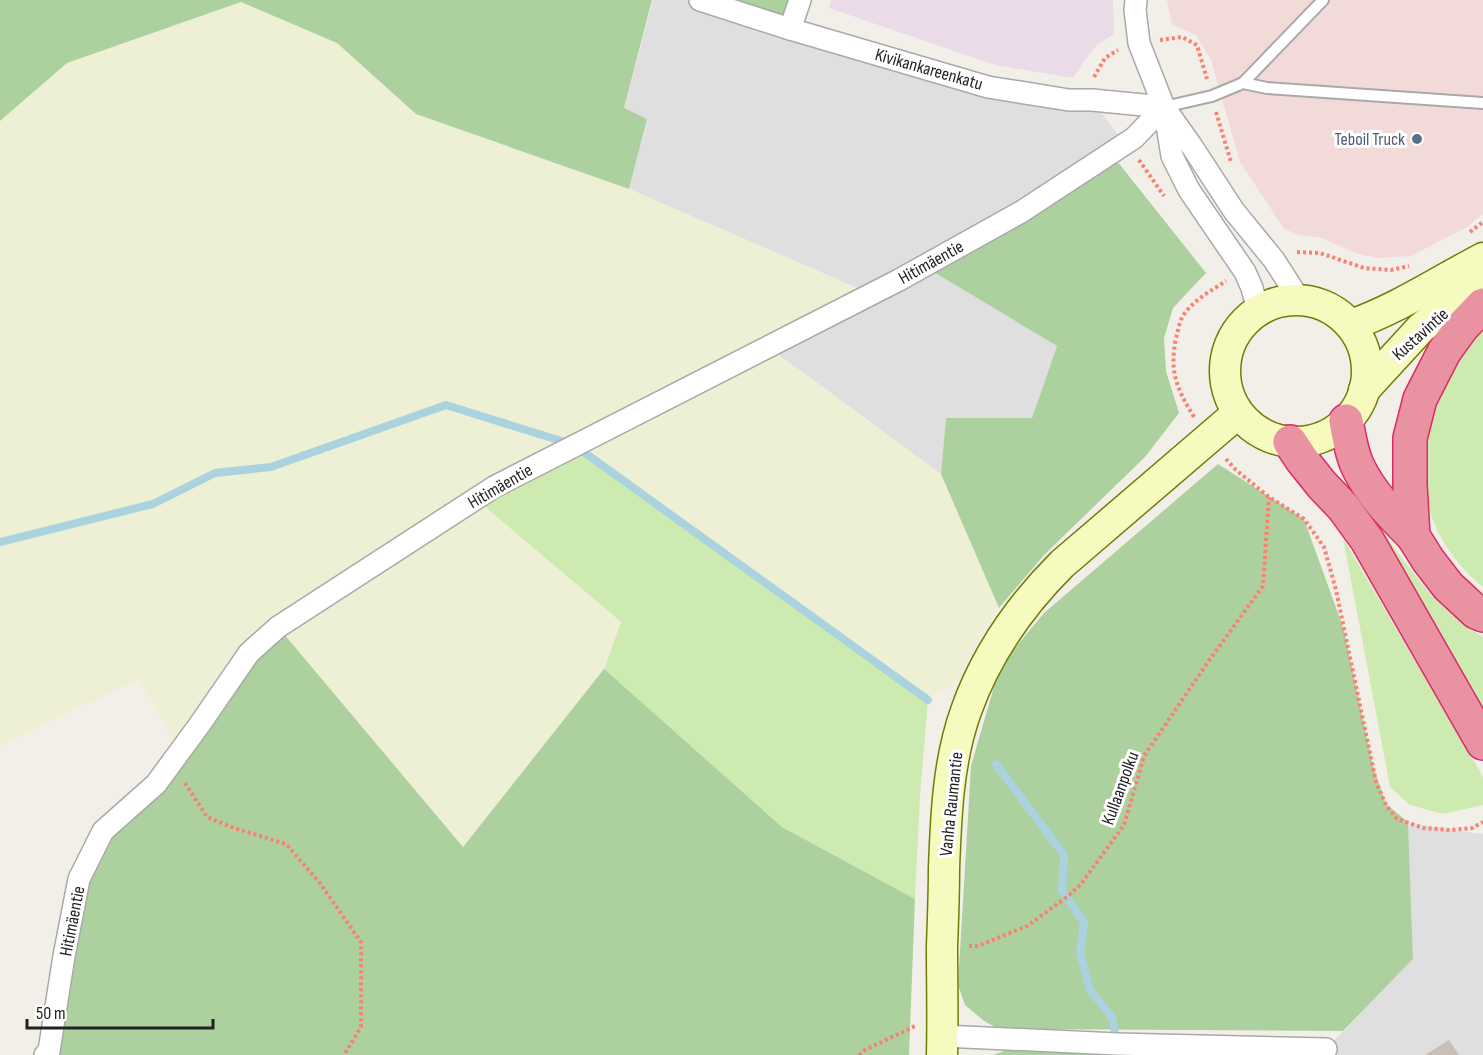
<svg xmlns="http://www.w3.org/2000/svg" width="1483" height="1055" font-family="'Sofia Sans Condensed',sans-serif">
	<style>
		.residential { fill: #e0dfdf }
		.commercial { fill: #f2dad9 }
		.industrial { fill: #ebdbe8 }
		.farmland { fill: #eef0d5 }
		.grass { fill: #cdebb0 }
		.forest { fill: #add19e }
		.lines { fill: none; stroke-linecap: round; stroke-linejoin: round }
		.stream { stroke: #aad3df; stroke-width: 8 }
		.building { fill: #c7bfb8 }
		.lane-casing { stroke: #a9a9a9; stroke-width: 14 }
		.street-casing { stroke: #a9a9a9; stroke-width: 24 }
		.secondary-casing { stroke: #707d05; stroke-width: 33 }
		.highway-casing { stroke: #dc2a67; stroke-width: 36 }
		.path { stroke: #fa8072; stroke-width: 4; stroke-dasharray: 3 3; stroke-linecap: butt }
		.lane { stroke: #fff; stroke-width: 10 }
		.street { stroke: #fff; stroke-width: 21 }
		.secondary { stroke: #f7fabf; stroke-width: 30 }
		.highway { stroke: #e892a2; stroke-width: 33 }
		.service-dot { fill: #5c6f8a; stroke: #fff; stroke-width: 2 }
		.labels { text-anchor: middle; stroke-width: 6; stroke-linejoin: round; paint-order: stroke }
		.street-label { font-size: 18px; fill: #222; stroke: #fff }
		.service-label { font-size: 18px; fill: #4e5e75; stroke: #fff; text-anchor: end }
	</style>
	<rect width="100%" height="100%" fill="#f2efe9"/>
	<g class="residential">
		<polygon points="653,0 700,0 988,87 1092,100 1125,144 924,266 1057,346 1032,418 946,418 941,474 768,347 871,294 629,189 647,119 624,109"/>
		<polygon points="1408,822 1451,830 1483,834 1483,1055 1127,1055 1117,1044 1326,1049 1413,959"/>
	</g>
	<polygon class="commercial" points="1167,0 1483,0 1483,214 1467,227 1411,256 1377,258 1355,253 1322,238 1299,235 1284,229 1240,162 1211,60 1196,35 1172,24"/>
	<polygon class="industrial" points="831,0 1113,0 1114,34 1097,45 1084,61 1073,78 995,65 829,8"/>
	<polygon class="farmland" points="241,2 337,43 416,114 629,189 871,294 768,347 941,474 999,608 974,647 959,679 928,700 574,446 476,499 621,622 604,669 463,847 278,628 180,752 139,679 0,746 0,121 67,63"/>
	<g class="grass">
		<path d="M1483 331V587C1434 547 1413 491 1427 428 1429 420 1430 410 1433 402 1445 375 1463 351 1483 331Z"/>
		<polygon points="574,445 928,700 920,797 915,899 782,827 604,670 621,622 476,499"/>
		<path d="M1355 490C1387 536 1416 586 1460 621 1467 627 1475 632 1483 637V715L1348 492Z"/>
		<polygon points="1343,538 1483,777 1483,805 1443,814 1410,805 1390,787"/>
	</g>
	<g class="forest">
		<polygon points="0,0 652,0 624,108 647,119 629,189 416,114 337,43 241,2 67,63 0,121"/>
		<polygon points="700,0 800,0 790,29"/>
		<polygon points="1117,161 1206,273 1173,308 1164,338 1166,371 1179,413 1145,457 1044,555 999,608 941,474 946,418 1032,418 1057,346 932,271"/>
		<polygon points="1218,464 1304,519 1344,630 1373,766 1386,804 1408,822 1413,959 1343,1031 999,1029 984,1021 965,1005 958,985 971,766 1000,666 1044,613"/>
		<polygon points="278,627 463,847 604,669 782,827 915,899 909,1055 45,1055 79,879 103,831"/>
		<polygon points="1007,1050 1118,1055 993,1055"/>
	</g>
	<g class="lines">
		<g class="stream">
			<polyline points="0,542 153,504 215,473 271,467 446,405 574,445 928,700"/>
			<polyline points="996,764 1064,855 1062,890 1084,923 1080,953 1090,990 1112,1017 1117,1044 1127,1055"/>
		</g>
	</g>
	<polygon class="building" points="1449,1040 1459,1055 1425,1055"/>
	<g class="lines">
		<defs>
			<g id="lane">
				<polyline points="1243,83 1323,0"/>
				<polyline points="1164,107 1212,96 1243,83 1267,88 1483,103"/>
			</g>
			<g id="street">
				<polyline points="700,0 790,29 988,87 1069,100 1092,100 1164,107 1191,145 1234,211 1274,260 1299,299"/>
				<polyline points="1136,0 1135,10 1139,43 1164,107 1172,156 1189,190 1245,272 1252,288 1258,310"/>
				<polyline points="790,29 800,0"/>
				<polyline points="943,1036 1117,1044 1326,1049"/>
				<polyline points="45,1055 49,1051 64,956 79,879 103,831 156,784 200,724 249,653 278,627 494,487 899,280 1021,212 1134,138 1164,107"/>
			</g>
			<g id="secondary">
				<circle cx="1296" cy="371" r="71"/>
				<path d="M1351 325C1397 309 1439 281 1483 258"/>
				<polyline points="1364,390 1421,328 1446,308 1483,290"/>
				<path d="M942 1055C943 1019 942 982 942 946 943 920 944 894 944 868 946 816 948 761 966 711 986 654 1020 606 1062 564L1238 413"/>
			</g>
			<g id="highway">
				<polyline points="1483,305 1462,327 1444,352 1420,399 1410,438 1410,485 1413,536 1428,560 1448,586 1476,612 1483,615"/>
				<path d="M1346 421C1349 436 1351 453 1358 467 1371 494 1392 515 1413 536"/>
				<polyline points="1290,442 1302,460 1322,485 1343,507 1367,540 1483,743"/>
			</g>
		</defs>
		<use href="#lane" class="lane-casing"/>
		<use href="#street" class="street-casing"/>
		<use href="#secondary" class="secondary-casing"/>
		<use href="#highway" class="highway-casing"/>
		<g class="path">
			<polyline points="1160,40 1182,37 1197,45 1207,79"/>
			<polyline points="1094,77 1105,58 1118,50"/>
			<polyline points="1216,112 1231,162"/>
			<polyline points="1139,160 1164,196"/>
			<polyline points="1470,232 1483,222"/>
			<polyline points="1297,252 1320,253 1364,268 1391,270 1409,266"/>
			<path d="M1194 417C1177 389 1169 372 1176 338 1178 331 1179 323 1183 316 1192 301 1212 290 1226 281"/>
			<polyline points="1226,459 1236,470 1269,497 1304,519 1324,547 1336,590 1376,782 1386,805 1397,819 1423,828 1451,830 1472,828 1483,822"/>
			<polyline points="185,783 207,817 234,828 286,844 319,882 361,942 361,1027 344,1055"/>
			<polyline points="969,946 978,946 1027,926 1067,897 1081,884 1124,825 1144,756 1208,662 1263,586 1269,497"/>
			<polyline points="859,1055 865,1050 915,1026"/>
		</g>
		<use href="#lane" class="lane"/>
		<use href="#street" class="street"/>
		<use href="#secondary" class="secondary"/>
		<use href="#highway" class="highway"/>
	</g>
	<circle class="service-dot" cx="1417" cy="139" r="6"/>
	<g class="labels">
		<g class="street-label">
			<text transform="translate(929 69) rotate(16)" y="6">Kivikankareenkatu</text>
			<text transform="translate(931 262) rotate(-29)" y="6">Hitimäentie</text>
			<text transform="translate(1420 334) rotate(-42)" y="6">Kustavintie</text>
			<text transform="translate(500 486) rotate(-30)" y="6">Hitimäentie</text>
			<text transform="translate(1120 788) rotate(-70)" y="6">Kullaanpolku</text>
			<text transform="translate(951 804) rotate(-84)" y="6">Vanha Raumantie</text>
			<text transform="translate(72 921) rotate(-79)" y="6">Hitimäentie</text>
		</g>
		<g class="service-label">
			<text x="1405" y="145">Teboil Truck</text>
		</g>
	</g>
	<path d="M27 1019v9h186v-9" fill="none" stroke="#222222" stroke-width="3"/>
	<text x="36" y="1019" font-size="18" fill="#222222" stroke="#ffffff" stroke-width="4.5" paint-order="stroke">50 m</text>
</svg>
